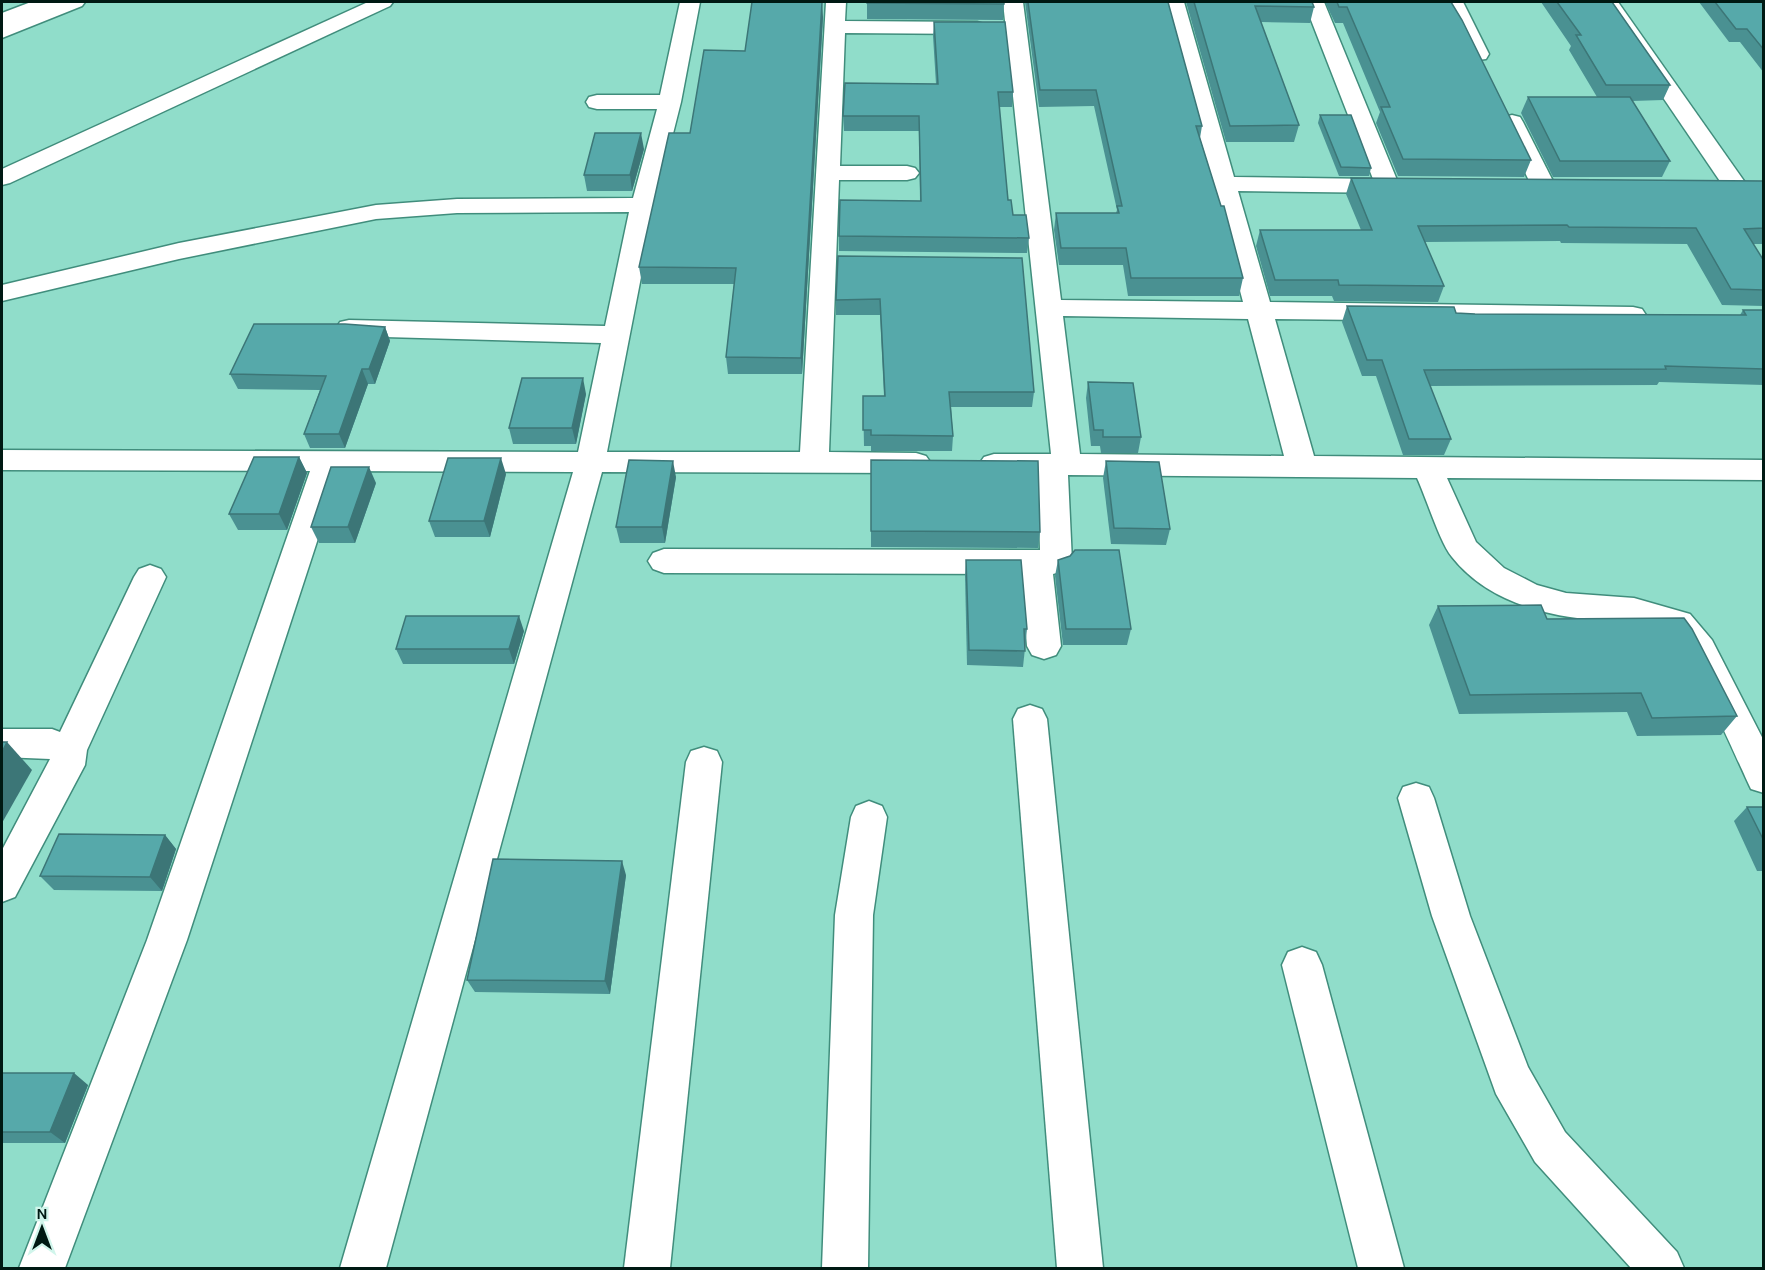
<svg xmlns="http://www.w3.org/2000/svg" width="1765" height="1270" font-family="Karla,sans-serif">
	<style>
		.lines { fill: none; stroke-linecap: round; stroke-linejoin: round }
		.minor-casing { stroke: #408d7c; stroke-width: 3 }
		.highway-casing { stroke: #408d7c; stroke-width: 3 }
		.minor { fill: #fff; fill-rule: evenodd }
		.highway { fill: #fff; fill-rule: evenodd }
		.wall { fill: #4a9192 }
		.shaded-wall { fill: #3c7677 }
		.building { fill: #56a9aa; stroke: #3c7677; stroke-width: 1.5 }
	</style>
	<rect width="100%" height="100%" fill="#90ddca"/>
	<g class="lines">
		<defs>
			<g id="minor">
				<polygon points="58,2 85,2 82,6 2,38 2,25"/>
				<polygon points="368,2 393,2 390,6 10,183 2,185 2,169"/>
				<polygon points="680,2 700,2 681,102 655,205 607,452 800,452 826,2 846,2 845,21 977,22 984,24 987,28 984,32 977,34 845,33 840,166 907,166 915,168 919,173 915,178 907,180 839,180 829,452 916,453 926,456 931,463 926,470 916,473 602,472 386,1268 340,1268 573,472 340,471 187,940 65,1268 19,1268 147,940 310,471 2,470 2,450 578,452 601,343 349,336 340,334 336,328 340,322 349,320 605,326 629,212 457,213 376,219 179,259 2,301 2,285 179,243 376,205 457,199 633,198 657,109 597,109 589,107 586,102 589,97 597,95 660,95"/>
				<path d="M1003 2H1023L1061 300 1243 302 1164 2H1184L1234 177 1373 179 1304 2H1324L1397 180 1401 181 1405 186 1401 191 1393 193 1238 191 1270 302 1633 307 1642 309 1646 315 1642 321 1633 323 1275 319 1314 456 1764 460V480L1447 478 1476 542 1504 568 1537 585 1566 593 1634 598 1690 614 1712 640 1764 741V793L1751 789C1736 758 1690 648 1667 632 1651 622 1614 621 1595 620 1543 616 1486 600 1452 557 1440 543 1426 497 1417 478L1068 475 1072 562 1067 570 1053 574 1061 646 1056 655 1044 659 1032 655 1027 646 1021 574 664 573 653 569 648 561 653 553 664 549 1040 550 1038 475 994 474 984 471 979 464 984 457 994 454H1051ZM1063 316 1248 319 1284 456 1080 454Z"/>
				<polygon points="1443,2 1463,2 1489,54 1486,59 1478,60 1470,59"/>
				<polygon points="1598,2 1618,2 1749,188 1746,193 1737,195 1728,193"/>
				<polygon points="1512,115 1520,117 1523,122 1556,187 1552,192 1544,194 1536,192 1532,187 1501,122 1504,117"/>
				<polygon points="150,565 161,569 166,577 87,750 85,765 15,897 2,902 2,850 50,759 2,757 2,729 52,729 60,732 134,577 139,569"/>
				<polygon points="1030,705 1042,709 1047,719 1103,1268 1057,1268 1013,719 1018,709"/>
				<polygon points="704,747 717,751 722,762 670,1268 624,1268 686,762 691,751"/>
				<polygon points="1416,783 1429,787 1434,798 1470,916 1528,1067 1565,1132 1677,1252 1684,1268 1631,1268 1535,1162 1496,1094 1432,916 1398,798 1403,787"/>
				<polygon points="869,801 882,806 887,817 873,915 868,1268 822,1268 835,915 851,817 856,806"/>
				<polygon points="1302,947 1316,952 1322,965 1404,1268 1358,1268 1282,965 1288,952"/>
			</g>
			<polygon id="highway" points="31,2 58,2 55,6 2,26 2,13"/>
		</defs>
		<use href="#minor" class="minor-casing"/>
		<use href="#highway" class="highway-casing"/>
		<use href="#minor" class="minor"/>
		<use href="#highway" class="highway"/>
	</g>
	<g class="wall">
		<polygon points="867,2 1004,4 1003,20 867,19"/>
		<polygon points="1025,2 1168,2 1202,126 1200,138 1243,278 1239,296 1128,296 1123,265 1059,265 1054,230 1056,213 1116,213 1117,210 1094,106 1039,107"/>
		<polygon points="1186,2 1312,2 1314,7 1310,23 1261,22 1299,125 1294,142 1226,142"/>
		<polygon points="1325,2 1451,2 1531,160 1524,177 1398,176 1376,123 1380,112 1343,23 1335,23"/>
		<polygon points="1541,2 1612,2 1670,85 1663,100 1632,101 1670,161 1662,177 1553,177 1521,113 1528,97 1597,97 1569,50 1571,46"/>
		<polygon points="1699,2 1764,2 1764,73 1740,42 1729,42"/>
		<polygon points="823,17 802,374 728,374 726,357 734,284 642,284 639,267 690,133 745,51"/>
		<polygon points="934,22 1013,92 1012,107 999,107 1008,200 1013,215 1029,238 1027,253 839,251 839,236 920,201 919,131 844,131 843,116 936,84 933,36"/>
		<polygon points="1320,115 1371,168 1369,176 1339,176 1318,123"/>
		<polygon points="644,149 632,191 587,191 584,175"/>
		<polygon points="1351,178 1764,181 1764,244 1753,244 1764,261 1764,306 1722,305 1687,244 1561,243 1560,241 1425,242 1444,286 1438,302 1334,301 1332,296 1270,296 1256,246 1260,230 1361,230 1346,194"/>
		<polygon points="838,256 1034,392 1032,407 951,407 953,436 952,451 871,451 871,446 864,446 863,396 884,396 880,315 836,315 836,300"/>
		<polygon points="1347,306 1475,314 1740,315 1743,310 1764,310 1764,385 1659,382 1657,385 1430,386 1451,439 1444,455 1403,455 1376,376 1362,376 1342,322"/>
		<polygon points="385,327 390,341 375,384 368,384 345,448 310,448 304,434 320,390 238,389 230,374"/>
		<polygon points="1088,382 1141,437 1138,453 1101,453 1100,446 1091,446 1086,398"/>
		<polygon points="586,394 576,444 513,444 509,428"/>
		<polygon points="299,457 307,473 287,530 238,530 229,514"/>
		<polygon points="871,460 1040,532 1038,548 871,547"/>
		<polygon points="1106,461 1170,529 1166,545 1111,544 1103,478"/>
		<polygon points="506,474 490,537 435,537 429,521"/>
		<polygon points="676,477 665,543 620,543 616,527"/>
		<polygon points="376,483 355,543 319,543 311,527"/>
		<polygon points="966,560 1027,629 1023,667 967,665 965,576"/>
		<polygon points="1058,560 1131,629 1127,645 1063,645 1055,576"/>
		<polygon points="1438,606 1547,619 1737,716 1721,735 1637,736 1627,712 1459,714 1429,625"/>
		<polygon points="524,631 514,664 403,664 396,649"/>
		<polygon points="1747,807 1764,807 1764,871 1757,871 1734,821"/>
		<polygon points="165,835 176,849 162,891 54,890 40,876"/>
		<polygon points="626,875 610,994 475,992 467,980"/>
		<polygon points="2,1073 88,1085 65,1143 2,1143"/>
	</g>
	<g class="shaded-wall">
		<polygon points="822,2 823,17 802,374 801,358"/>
		<polygon points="641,133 644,149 632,191 630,175"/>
		<polygon points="385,327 390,341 375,384 369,369"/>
		<polygon points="362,369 368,384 345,448 339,434"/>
		<polygon points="583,378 586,394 576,444 572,428"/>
		<polygon points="299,457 307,473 287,530 279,514"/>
		<polygon points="501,458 506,474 490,537 484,521"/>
		<polygon points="673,461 676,477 665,543 662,527"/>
		<polygon points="369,467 376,483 355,543 348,527"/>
		<polygon points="519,616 524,631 514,664 509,649"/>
		<polygon points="7,742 32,770 2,823 2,752"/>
		<polygon points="165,835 176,849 162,891 150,877"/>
		<polygon points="622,861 626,875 610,994 605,981"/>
		<polygon points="74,1073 88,1085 65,1143 50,1132"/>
	</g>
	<g class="building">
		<polygon points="752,2 822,2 801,358 726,357 736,268 639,267 669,133 690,133 704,50 745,51"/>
		<polygon points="867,2 1004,2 1004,4 867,3"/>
		<polygon points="1028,2 1168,2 1202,126 1196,126 1221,206 1224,206 1243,278 1131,278 1126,248 1061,248 1056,213 1119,213 1117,206 1122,206 1096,90 1040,90"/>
		<polygon points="1194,2 1312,2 1314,7 1255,6 1299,125 1230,126"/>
		<polygon points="1337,2 1451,2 1462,20 1531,160 1403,159 1381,107 1390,107 1347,7 1339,7"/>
		<polygon points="1557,2 1612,2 1670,85 1606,85 1576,35 1581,35"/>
		<polygon points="1715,2 1764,2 1764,50 1747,29 1736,29"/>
		<polygon points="934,22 1005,22 1013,92 998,92 1008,200 1011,200 1013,215 1026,215 1029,238 839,236 840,200 921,201 919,116 843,116 845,83 938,84"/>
		<polygon points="1528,97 1630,97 1670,161 1560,161"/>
		<polygon points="1320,115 1351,115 1371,168 1341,167"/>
		<polygon points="595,133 641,133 630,175 584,175"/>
		<polygon points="1351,178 1764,181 1764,228 1744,229 1764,261 1764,290 1731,289 1696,228 1569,227 1567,225 1418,226 1444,286 1339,285 1338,280 1275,280 1260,230 1372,230"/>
		<polygon points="838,256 1022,258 1034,392 949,392 953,436 871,435 871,430 863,430 863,396 885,396 880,299 836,300"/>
		<polygon points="1347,306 1454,307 1456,313 1475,314 1746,315 1743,310 1764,310 1764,369 1665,366 1666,369 1424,370 1451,439 1409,439 1382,360 1367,360"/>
		<polygon points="254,324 345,324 385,327 369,369 362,369 339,434 304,434 326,376 230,374"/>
		<polygon points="522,378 583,378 572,428 509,428"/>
		<polygon points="1088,382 1133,383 1141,437 1103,437 1103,430 1094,430"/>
		<polygon points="254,457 299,457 279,514 229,514"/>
		<polygon points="448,458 501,458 484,521 429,521"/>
		<polygon points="629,460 673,461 662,527 616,527"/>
		<polygon points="871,460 1038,461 1040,532 871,531"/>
		<polygon points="1106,461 1159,462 1170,529 1114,528"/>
		<polygon points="331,467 369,467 348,527 311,527"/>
		<polygon points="1075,550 1119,550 1131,629 1066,629 1058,560 1070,556"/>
		<polygon points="966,560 1021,560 1027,629 1024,629 1025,651 969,650"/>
		<polygon points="1541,605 1547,619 1684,618 1692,629 1737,716 1652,718 1641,693 1470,695 1438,606"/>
		<polygon points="406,616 519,616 509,649 396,649"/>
		<polygon points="2,742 7,742 2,752"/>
		<polygon points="1747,807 1764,807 1764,841"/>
		<polygon points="59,834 165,835 150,877 40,876"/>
		<polygon points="493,859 622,861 605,981 467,980"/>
		<polygon points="2,1073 74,1073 50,1132 2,1132"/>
	</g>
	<rect width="1765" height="1270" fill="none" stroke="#001913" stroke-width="6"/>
	<g transform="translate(42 1228)" stroke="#d0f5eb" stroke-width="4.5" paint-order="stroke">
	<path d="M0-4.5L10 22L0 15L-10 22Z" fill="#001913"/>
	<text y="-9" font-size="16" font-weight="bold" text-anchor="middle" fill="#001913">N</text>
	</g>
</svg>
